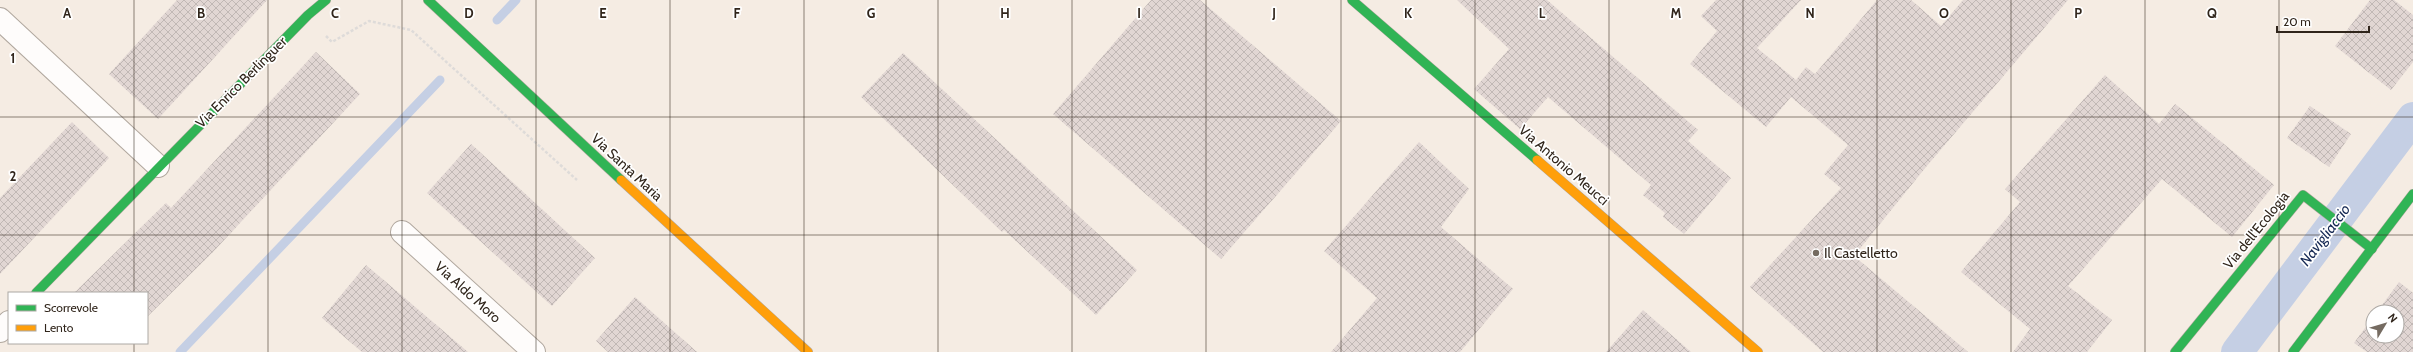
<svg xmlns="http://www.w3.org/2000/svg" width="2413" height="352" font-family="Cabin,sans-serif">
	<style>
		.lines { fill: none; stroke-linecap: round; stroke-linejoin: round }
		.stream { stroke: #c5cfe4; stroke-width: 9 }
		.canal { stroke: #c5cfe4; stroke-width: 32 }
		.building { fill: url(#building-cross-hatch) }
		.street-casing { stroke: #b0a79e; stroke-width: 24 }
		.fast-casing { stroke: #b0a79e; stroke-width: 10 }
		.slow-casing { stroke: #b0a79e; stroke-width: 10 }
		.path { stroke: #dedbd9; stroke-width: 2.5; stroke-dasharray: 3 2; stroke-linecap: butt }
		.street { stroke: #fefcfb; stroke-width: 22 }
		.fast { stroke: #30b455; stroke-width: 9 }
		.slow { stroke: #ff9f0a; stroke-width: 9 }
		.grid { fill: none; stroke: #30251b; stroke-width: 1; stroke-opacity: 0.55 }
		.poi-dot { fill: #756b61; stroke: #fff; stroke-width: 1.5 }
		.labels { text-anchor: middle; stroke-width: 3.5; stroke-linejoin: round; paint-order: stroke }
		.street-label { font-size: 14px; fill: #30251b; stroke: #fff }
		.poi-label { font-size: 14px; fill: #30251b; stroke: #fff; text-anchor: start }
		.water-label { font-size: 15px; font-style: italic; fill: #152853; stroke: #fff }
		.grid-label { font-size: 13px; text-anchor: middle; font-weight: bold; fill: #30251b; stroke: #fff; stroke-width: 3.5; stroke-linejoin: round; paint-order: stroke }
	</style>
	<defs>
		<pattern id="building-cross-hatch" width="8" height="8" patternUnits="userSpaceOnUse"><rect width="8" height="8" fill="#e1d6d3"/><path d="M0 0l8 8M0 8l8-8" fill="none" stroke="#c1b8b5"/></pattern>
	</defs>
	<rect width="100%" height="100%" fill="#f5ece3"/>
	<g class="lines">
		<g class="stream">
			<polyline points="497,20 516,0"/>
			<polyline points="180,352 440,80"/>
		</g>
		<polyline class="canal" points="2237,352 2413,118"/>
	</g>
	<g class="building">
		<polygon points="177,0 267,0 158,119 109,74"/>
		<polygon points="1151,0 1200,0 1341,121 1221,259 1053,114"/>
		<polygon points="1457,0 1547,0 1698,130 1688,141 1731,178 1684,234 1663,217 1665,213 1643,195 1651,185 1548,97 1520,129 1474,89 1509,49"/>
		<polygon points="1716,0 1801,0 1757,48 1796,80 1806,67 1815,74 1877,0 1911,0 1941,26 1963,0 2068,0 1926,167 1854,256 1968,352 1823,352 1750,287 1841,188 1824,174 1848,145 1791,97 1766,127 1690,64 1717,31 1701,16"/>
		<polygon points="2370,0 2394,0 2413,15 2413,62 2391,90 2335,46"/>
		<polygon points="316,52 360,94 214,251 147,317 147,293 74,293 166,203 171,208"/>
		<polygon points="903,53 1137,270 1096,315 1004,230 1002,232 861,97"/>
		<polygon points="2105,75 2159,124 2175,104 2274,185 2232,237 2162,179 2068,286 2112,320 2087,352 2013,352 2030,329 1961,272 2020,202 2005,189"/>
		<polygon points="2310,106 2351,134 2329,167 2287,138"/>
		<polygon points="72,122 109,158 0,274 0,198"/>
		<polygon points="1419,142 1469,189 1441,227 1513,289 1460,352 1331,352 1377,298 1324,251"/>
		<polygon points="471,144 595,258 552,306 427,193"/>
		<polygon points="366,265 468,352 362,352 322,318"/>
		<polygon points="2399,282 2413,293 2413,352 2367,352 2354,343 2373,317 2373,336 2397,336 2397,312 2377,312"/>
		<polygon points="635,297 697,352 608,352 596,341"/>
		<polygon points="1643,310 1691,352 1606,352"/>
	</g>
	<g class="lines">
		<defs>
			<g id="street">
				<polyline points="0,19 158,166"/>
				<polyline points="402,232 534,352"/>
				<polyline points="0,331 9,322"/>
			</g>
			<g id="fast">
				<polyline points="428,0 621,180"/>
				<polyline points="1352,0 1537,160"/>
				<polyline points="36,293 308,15 326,0"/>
				<polyline points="2175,352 2303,195 2372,249"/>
				<polyline points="2293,352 2413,194"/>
			</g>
			<g id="slow">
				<polyline points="1537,160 1758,352"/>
				<polyline points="621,180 808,352"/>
			</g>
		</defs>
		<use href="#street" class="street-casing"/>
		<use href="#fast" class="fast-casing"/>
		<use href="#slow" class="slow-casing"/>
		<polyline class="path" points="326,36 332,42 369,21 411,30 577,180"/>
		<use href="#street" class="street"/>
		<use href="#fast" class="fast"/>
		<use href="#slow" class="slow"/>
	</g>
	<path class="grid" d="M134 0V293M268 0V352M402 0V352M536 0V352M670 0V352M804 0V352M938 0V352M1072 0V352M1206 0V352M1341 0V352M1475 0V352M1609 0V352M1743 0V352M1877 0V352M2011 0V352M2145 0V352M2279 0V352M0 117H2413M0 235H2413M134 343V352"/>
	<circle class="poi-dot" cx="1816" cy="253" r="4"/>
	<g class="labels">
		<g class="street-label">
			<text transform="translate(241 82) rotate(-45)" y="5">Via Enrico Berlinguer</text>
			<text transform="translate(1564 165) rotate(41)" y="5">Via Antonio Meucci</text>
			<text transform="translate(627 167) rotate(43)" y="5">Via Santa Maria</text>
			<text transform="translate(2256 230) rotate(-51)" y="5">Via dell'Ecologia</text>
			<text transform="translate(468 292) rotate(42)" y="5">Via Aldo Moro</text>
		</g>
		<g class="poi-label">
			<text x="1824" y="258">Il Castelletto</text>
		</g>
		<g class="water-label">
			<text transform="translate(2325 235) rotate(-53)" y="5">Navigliaccio</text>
		</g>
	</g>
	<g class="grid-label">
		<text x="67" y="18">A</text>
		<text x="201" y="18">B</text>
		<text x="335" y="18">C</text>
		<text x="469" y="18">D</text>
		<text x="603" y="18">E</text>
		<text x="737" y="18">F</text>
		<text x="871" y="18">G</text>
		<text x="1005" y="18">H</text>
		<text x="1139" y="18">I</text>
		<text x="1274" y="18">J</text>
		<text x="1408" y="18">K</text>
		<text x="1542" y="18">L</text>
		<text x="1676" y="18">M</text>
		<text x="1810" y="18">N</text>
		<text x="1944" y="18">O</text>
		<text x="2078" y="18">P</text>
		<text x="2212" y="18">Q</text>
		<text x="13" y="63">1</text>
		<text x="13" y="181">2</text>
	</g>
	<rect x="8" y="292" width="140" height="52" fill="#ffffff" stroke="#aca8a4"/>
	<rect x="16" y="305" width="20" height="6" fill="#30b455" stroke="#aca8a4"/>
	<text x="44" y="312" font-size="12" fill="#30251b">Scorrevole</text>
	<rect x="16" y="325" width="20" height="6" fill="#ff9f0a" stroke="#aca8a4"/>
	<text x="44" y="332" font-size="12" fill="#30251b">Lento</text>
	<g transform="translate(2385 324) rotate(52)"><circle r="19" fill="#ffffff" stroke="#aca8a4"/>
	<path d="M0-3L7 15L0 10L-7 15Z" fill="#756b61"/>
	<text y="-6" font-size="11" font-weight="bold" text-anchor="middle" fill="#30251b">N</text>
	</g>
	<path d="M2277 26v6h92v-6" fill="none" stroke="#30251b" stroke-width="2"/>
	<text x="2283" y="26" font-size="12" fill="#30251b" stroke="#ffffff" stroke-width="3" paint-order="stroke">20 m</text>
</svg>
